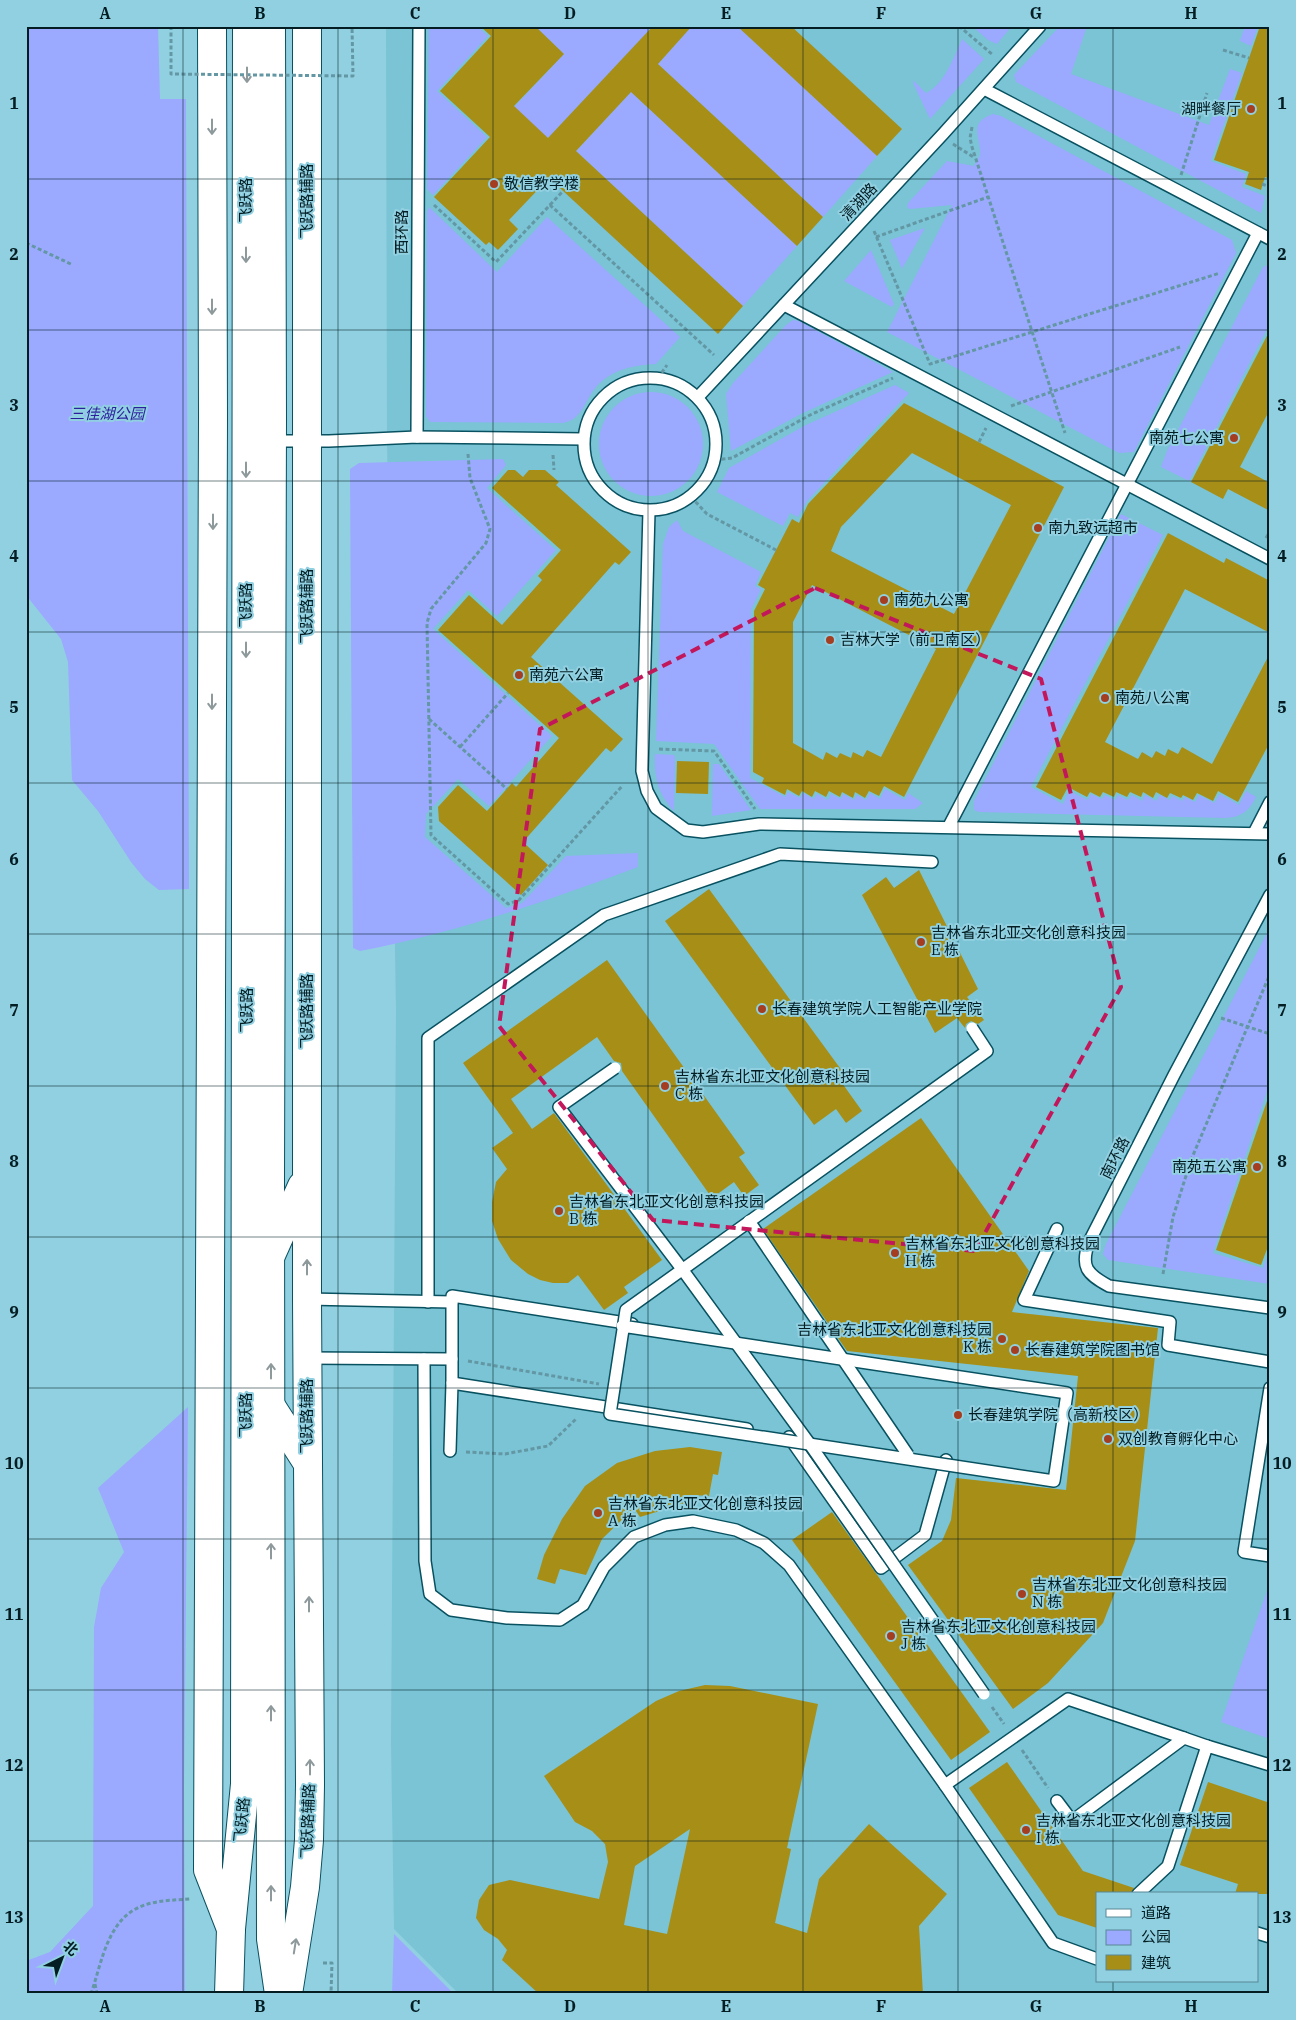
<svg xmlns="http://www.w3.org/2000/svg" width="1296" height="2020" font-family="'IBM Plex Serif','Noto Sans SC',serif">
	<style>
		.built { fill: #7ac4d6; fill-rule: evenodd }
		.green { fill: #9ba9ff }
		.building { fill: #a78e16; fill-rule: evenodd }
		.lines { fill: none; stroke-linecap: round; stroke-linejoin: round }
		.service-casing { stroke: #085160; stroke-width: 14 }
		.tertiary-casing { stroke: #085160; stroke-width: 30 }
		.primary-casing { stroke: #085160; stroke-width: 30 }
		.path { stroke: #6497a4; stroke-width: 3; stroke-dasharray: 4 2.5; stroke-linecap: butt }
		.service { stroke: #fff; stroke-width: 11 }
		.tertiary { stroke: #fff; stroke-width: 28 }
		.primary { stroke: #fff; stroke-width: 28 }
		.service-bridge-casing { stroke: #085160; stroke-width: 14; stroke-linecap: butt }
		.path-bridge { stroke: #6497a4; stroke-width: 3; stroke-dasharray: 4 2.5; stroke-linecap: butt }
		.service-bridge { stroke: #fff; stroke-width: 11 }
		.oneway { stroke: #8e999c }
		.marked { fill: none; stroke: #c2185b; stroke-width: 4; stroke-dasharray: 10 6; stroke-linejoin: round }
		.grid { fill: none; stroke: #031d23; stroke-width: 1; stroke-opacity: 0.55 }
		.poi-dot { fill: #a53d20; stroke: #91d0e1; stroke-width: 2 }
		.labels { text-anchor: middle; stroke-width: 4; stroke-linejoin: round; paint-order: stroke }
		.poi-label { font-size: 15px; fill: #031d23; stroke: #91d0e1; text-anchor: start }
		.street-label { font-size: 15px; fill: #031d23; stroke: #91d0e1 }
		.park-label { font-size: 15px; font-style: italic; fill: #2d1e9d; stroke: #91d0e1 }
		.neatline { fill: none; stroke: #031d23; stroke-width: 2 }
		.grid-label { font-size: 16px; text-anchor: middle; font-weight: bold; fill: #031d23 }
	</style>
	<rect width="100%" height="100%" fill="#91d0e1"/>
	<path class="built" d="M386 26H1270V1994H459L394 1929 391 1742 396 1012 387 439ZM1097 1894H1257V1981H1097Z"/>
	<g class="green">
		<polygon points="26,26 158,26 160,99 186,99 189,889 159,890 145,879 131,862 98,811 72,780 68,662 61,639 26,595"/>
		<polygon points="429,26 477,26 488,36 437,91 487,137 433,195 427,189"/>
		<polygon points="535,26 653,26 548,138 500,122 564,54"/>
		<polygon points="692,26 737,26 877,156 823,217 658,64"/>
		<polygon points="972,26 1012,26 997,44 988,40"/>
		<polygon points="1060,26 1087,26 1071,74 1209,125 1230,69 1242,73 1211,161 1246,174 1242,187 1265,196 1261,213 1016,82 1014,75"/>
		<polygon points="1245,26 1258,26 1251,46 1240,41"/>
		<path d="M962 39 984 59 930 119 914 85 913 80 926 93C944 85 954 57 962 39Z"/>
		<polygon points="631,92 797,246 743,306 576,151"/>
		<path d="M993 114 1001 116 1232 240 1236 253 1134 452 1119 453 887 332 952 205 910 209 907 207 908 203 947 161 974 166C975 163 979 158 980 155 982 140 966 123 993 114Z"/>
		<path d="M429 207 497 272 547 217 680 337 656 364C634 365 612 369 596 387 584 401 583 419 563 423L430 422 426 416 427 212Z"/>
		<polygon points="925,228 902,269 890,240"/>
		<polygon points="871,250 894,304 892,307 844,281"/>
		<polygon points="1270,264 1270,323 1189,481 1161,467 1167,451 1263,267"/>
		<polygon points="793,320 799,321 893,372 803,413 731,451 726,394 733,383 786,325"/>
		<polygon points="895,385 909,393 807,501 798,517 790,513 783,526 717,492 729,468 806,425"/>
		<circle cx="651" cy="444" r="52"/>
		<path d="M503 459 506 465 487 488 556 550 497 616 468 590 433 629 552 736 489 806 458 779 426 814 425 837 506 908 522 903 566 856 638 853V867C547 901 455 933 360 951L353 948 350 469 359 463Z"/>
		<path d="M1121 514 1163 535 1031 787 1063 804 1069 791 1088 800 1091 794 1102 799 1105 795 1115 800 1118 795 1128 800 1132 795 1142 801 1145 795 1156 801 1160 795 1170 800 1172 796 1182 801 1185 797 1195 802 1199 795 1214 803 1220 794 1239 805 1246 791 1256 797C1249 811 1242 817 1225 818L979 812 974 810V801Z"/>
		<polygon points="677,520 683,531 761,572 755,586 761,589 751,610 750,778 785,797 788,792 800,798 803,793 814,799 817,794 828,800 831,794 841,799 843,794 854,800 857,795 866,800 870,793 880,799 885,789 905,800 908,793 923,803 915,809 760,809 714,744 656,741 663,544 669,527"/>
		<path d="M655 754 674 755 675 757 674 811C658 794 654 778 655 754Z"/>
		<polygon points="713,764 719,764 751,810 712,816"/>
		<polygon points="1268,931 1270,932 1270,1082 1213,1253 1263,1268 1270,1249 1270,1284 1108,1260 1103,1254 1106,1244"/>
		<polygon points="188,1407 184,1789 185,1994 26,1994 26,1961 50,1952 93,1906 94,1627 101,1588 124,1552 98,1488"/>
		<polygon points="1270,1582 1270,1739 1221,1722"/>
		<polygon points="394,1934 454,1994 392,1994"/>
	</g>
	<g class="building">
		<polygon points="480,26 535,26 564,54 514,106 548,138 653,26 692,26 658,64 823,217 797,246 631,92 576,151 743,306 718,334 549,178 509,220 518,229 498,250 489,242 486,245 434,197 490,137 440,91 491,36"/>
		<polygon points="737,26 791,26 902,129 877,156"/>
		<polygon points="1260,26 1270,26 1270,179 1265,177 1261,190 1245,184 1249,172 1214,160"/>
		<polygon points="1270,330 1270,409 1240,467 1270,483 1270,511 1228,489 1223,499 1191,482"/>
		<path d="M904 403 1064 487 904 797 884 786 879 796 869 791 865 798 855 792 853 798 842 792 840 797 829 791 826 797 815 791 812 797 802 791 799 796 787 789 785 795 762 783 764 778 753 772 754 611 765 589 758 585 792 519 799 523 808 504ZM912 453 1011 505 954 614 831 551 841 527ZM812 585 936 649 881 757 867 750 863 757 853 752 851 758 840 753 837 758 826 752 823 760 793 743V622Z"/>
		<polygon points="508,470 515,470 523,477 529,470 545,470 559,482 556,485 631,552 619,565 615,562 531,657 623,739 611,752 606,748 523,842 548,865 521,895 439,821 438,807 458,785 487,811 512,783 516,787 559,738 438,630 469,595 502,625 542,580 538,576 561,550 492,488"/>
		<polygon points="1168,533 1224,563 1226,558 1270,581 1270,633 1185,589 1105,742 1138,759 1142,752 1152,758 1156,751 1165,756 1168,749 1178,754 1182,747 1212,764 1270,653 1270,742 1238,802 1218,791 1213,801 1197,793 1193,800 1183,795 1181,798 1170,793 1167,798 1156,792 1153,798 1143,792 1141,797 1130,792 1127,797 1116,792 1114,797 1103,792 1100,797 1090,792 1087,797 1068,787 1061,800 1036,787"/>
		<polygon points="677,761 709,762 708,794 676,793"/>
		<polygon points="919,870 978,989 967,997 984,1020 978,1024 971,1021 966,1024 965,1028 957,1018 935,1033 862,895 886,877 894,888"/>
		<polygon points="709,889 848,1079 842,1083 862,1111 846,1123 836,1109 814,1125 665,921"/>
		<polygon points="607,960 745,1153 739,1157 759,1185 744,1196 734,1182 712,1198 622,1071 621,1063 614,1061 597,1037 511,1099 532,1129 554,1113 662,1260 624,1287 628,1293 604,1310 578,1275 568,1283 553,1283 540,1280 528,1274 511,1260 498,1239 492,1221 492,1202 496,1182 507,1169 492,1148 513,1133 463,1063"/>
		<polygon points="1267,1101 1270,1102 1270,1241 1261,1265 1216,1250"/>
		<polygon points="921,1118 1029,1271 1012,1312 1158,1328 1135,1541 1103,1623 1048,1683 1013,1709 908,1565 942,1541 951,1520 956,1478 1066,1490 1078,1376 847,1351 763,1229"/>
		<polygon points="690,1447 722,1452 718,1475 713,1474 709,1496 692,1495 692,1501 640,1517 634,1508 602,1539 586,1575 560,1569 555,1584 537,1579 544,1555 562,1519 585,1486 617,1463 655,1451"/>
		<polygon points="832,1512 990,1732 951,1760 792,1540"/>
		<path d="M705 1685 730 1686 818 1704 787 1848 791 1849 775 1923 807 1933 819 1879 869 1824 947 1894 919 1926 923 1994H539L502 1960 507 1950 498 1939 484 1930 476 1918 479 1900 489 1885 510 1880 599 1899 608 1862 605 1844 592 1831 575 1822 544 1776 656 1701 679 1691ZM690 1829 667 1934 624 1925 635 1866Z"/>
		<polygon points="1007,1762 1083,1871 1134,1888 1131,1894 1097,1894 1097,1928 1058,1915 969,1788"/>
		<polygon points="1208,1782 1270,1803 1270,1894 1235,1894 1238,1884 1180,1865"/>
	</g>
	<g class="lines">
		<defs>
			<g id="service">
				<polyline points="984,89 1270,239"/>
				<polyline points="784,305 1270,559"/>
				<circle cx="650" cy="444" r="66"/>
				<polyline points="698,397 943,134 1040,26"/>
				<polyline points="417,437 419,26"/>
				<polyline points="270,441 329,441 417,437 583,439"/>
				<polyline points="649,511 642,771 647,791 656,808 686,830 703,832 759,824 1270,834"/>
				<polyline points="949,826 1258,233"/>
				<polyline points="1254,833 1270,802"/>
				<path d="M1270 895 1174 1075 1089 1242C1080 1267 1087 1274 1109 1286L1270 1308"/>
				<polyline points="1057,1229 1024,1300 1170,1322 1168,1345 1270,1362"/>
				<polyline points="307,1299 452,1302"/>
				<polyline points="428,1302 428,1038 604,915 780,854 932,862"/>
				<polyline points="307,1358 452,1359"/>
				<polyline points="424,1359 425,1561 430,1594 451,1610 507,1618 560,1620 583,1605 604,1567 634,1537 665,1525 693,1521 736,1530 764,1543 789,1565 945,1785 1053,1943 1097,1959"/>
				<polyline points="452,1383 747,1429"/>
				<polyline points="1270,1388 1244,1552 1270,1556"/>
				<polyline points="789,1437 881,1568 925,1535 946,1460"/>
				<polyline points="450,1451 452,1383 452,1296 632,1324"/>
				<polyline points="945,1785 1068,1699 1184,1738"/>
				<polyline points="1057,1801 1072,1821 1184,1738 1207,1746"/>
				<polyline points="1138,1894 1168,1866 1207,1746 1270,1765"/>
				<polyline points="1257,1933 1270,1937"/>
			</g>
			<g id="tertiary">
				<polyline points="212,26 213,418 208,1870 231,1929"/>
				<polyline points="271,1255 302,1186"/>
				<polyline points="271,1406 308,1464"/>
				<polyline points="288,1994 305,1887 309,1840 310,1785 307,1299 307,26"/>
			</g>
			<g id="primary">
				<polyline points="271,26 272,418 270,1182 271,1939 279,1994"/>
				<polyline points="229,1994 231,1929 245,1784 247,26"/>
			</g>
		</defs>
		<use href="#service" class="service-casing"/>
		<use href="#tertiary" class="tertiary-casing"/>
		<use href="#primary" class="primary-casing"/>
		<g class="path">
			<polyline points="959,26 993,55"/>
			<polyline points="1223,50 1249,58"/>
			<polyline points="972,127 970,138 972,147 1065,433"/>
			<polyline points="953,144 975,158"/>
			<polyline points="1181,175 1207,93"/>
			<polyline points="1262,184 1270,187"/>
			<polyline points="434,205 496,262 550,205 714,355"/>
			<polyline points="550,205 563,191"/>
			<polyline points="874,231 930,364 1220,273"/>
			<polyline points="876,237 988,197"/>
			<polyline points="26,243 73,265"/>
			<polyline points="658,378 667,365"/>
			<polyline points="1011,406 1180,347"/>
			<polyline points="979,442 986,428"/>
			<polyline points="468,454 470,478 490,529 486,543 431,609 427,623 431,835 508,904 519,900 623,785"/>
			<polyline points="553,455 554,470"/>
			<polyline points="715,460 732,458 810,415 893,378"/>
			<polyline points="691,497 707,514 776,550"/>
			<polyline points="1266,538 1270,531"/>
			<polyline points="429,719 507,789"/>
			<polyline points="460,747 508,693"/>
			<polyline points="659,749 714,751 755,809"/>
			<polyline points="1221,1018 1270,1034"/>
			<polyline points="1163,1274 1173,1217 1191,1160 1270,974"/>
			<polyline points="468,1361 599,1384"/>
			<polyline points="466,1452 505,1454 548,1446 577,1418"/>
			<polyline points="992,1707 1004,1724"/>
			<polyline points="1022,1750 1048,1788"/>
			<polyline points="323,1963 332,1963 331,1993"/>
			<polyline points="95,1984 97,1994"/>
			<path d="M91 1994C103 1959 108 1912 152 1903 164 1900 177 1900 190 1899"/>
		</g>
		<use href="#service" class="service"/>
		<use href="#tertiary" class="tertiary"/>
		<use href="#primary" class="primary"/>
		<defs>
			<g id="service-bridge">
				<polyline points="615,1068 559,1107 682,1269 809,1443 984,1694"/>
				<polyline points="749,1221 908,1455"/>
				<polyline points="622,1326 1067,1393 1054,1481 610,1414 626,1310 987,1051 972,1028"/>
			</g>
		</defs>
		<use href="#service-bridge" class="service-bridge-casing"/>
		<polyline class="path-bridge" points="171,26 171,74 353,76 352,26"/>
		<use href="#service-bridge" class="service-bridge"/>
	</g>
	<defs><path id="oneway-shaft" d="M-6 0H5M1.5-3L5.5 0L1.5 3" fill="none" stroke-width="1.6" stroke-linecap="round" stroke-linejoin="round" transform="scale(1.25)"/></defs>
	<g class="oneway">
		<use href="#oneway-shaft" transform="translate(247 75) rotate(90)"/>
		<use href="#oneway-shaft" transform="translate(212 127) rotate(90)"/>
		<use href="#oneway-shaft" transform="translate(246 255) rotate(90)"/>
		<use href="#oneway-shaft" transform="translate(212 307) rotate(90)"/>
		<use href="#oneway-shaft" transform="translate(246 470) rotate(90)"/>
		<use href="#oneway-shaft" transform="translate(213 522) rotate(90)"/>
		<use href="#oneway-shaft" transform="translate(246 650) rotate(90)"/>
		<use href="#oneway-shaft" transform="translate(212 702) rotate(90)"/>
		<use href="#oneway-shaft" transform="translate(307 1267) rotate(-90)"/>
		<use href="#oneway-shaft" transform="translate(271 1371) rotate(-90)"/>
		<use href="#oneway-shaft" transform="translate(271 1551) rotate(-90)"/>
		<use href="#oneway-shaft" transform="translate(309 1604) rotate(-90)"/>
		<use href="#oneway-shaft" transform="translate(271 1713) rotate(-90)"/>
		<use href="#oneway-shaft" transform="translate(310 1767) rotate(-90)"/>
		<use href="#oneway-shaft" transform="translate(271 1893) rotate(-90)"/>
		<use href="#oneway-shaft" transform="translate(295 1946) rotate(-81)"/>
	</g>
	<path class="marked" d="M815 588 1041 679 1121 987 975 1251 653 1220 499 1026 540 729Z"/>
	<path class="grid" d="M183 26V1994M338 26V1994M493 26V1994M648 26V1994M803 26V1994M958 26V1994M1113 26V1894M26 179H1270M26 330H1270M26 481H1270M26 632H1270M26 783H1270M26 934H1270M26 1086H1270M26 1237H1270M26 1388H1270M26 1539H1270M26 1690H1270M26 1841H1270M1113 1981V1994"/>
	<g class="poi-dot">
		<circle cx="1251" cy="109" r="5"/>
		<circle cx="494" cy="184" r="5"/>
		<circle cx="1234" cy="438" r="5"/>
		<circle cx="1038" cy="528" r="5"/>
		<circle cx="884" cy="600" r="5"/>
		<circle cx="830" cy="640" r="5"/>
		<circle cx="519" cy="675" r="5"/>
		<circle cx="1105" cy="698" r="5"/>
		<circle cx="921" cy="942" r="5"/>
		<circle cx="762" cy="1009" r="5"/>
		<circle cx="665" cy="1086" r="5"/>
		<circle cx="1257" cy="1167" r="5"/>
		<circle cx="559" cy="1211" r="5"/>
		<circle cx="895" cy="1253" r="5"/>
		<circle cx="1002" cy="1339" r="5"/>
		<circle cx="1015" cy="1350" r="5"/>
		<circle cx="958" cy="1415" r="5"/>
		<circle cx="1108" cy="1439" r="5"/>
		<circle cx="598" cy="1513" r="5"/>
		<circle cx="1022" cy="1594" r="5"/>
		<circle cx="891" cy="1636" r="5"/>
		<circle cx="1026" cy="1830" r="5"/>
	</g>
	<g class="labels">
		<g class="poi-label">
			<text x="1241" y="114" text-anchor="end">湖畔餐厅</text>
			<text x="504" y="189">敬信教学楼</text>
			<text x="1224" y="443" text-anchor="end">南苑七公寓</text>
			<text x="1048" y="533">南九致远超市</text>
			<text x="894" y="605">南苑九公寓</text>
			<text x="840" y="645">吉林大学（前卫南区）</text>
			<text x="529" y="680">南苑六公寓</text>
			<text x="1115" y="703">南苑八公寓</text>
			<text x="931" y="938">吉林省东北亚文化创意科技园<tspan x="931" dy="17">E 栋</tspan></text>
			<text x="772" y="1014">长春建筑学院人工智能产业学院</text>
			<text x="675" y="1082">吉林省东北亚文化创意科技园<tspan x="675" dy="17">C 栋</tspan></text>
			<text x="1247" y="1172" text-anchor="end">南苑五公寓</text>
			<text x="569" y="1207">吉林省东北亚文化创意科技园<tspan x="569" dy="17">B 栋</tspan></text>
			<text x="905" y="1249">吉林省东北亚文化创意科技园<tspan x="905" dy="17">H 栋</tspan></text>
			<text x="992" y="1335" text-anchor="end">吉林省东北亚文化创意科技园<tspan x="992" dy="17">K 栋</tspan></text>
			<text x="1025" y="1355">长春建筑学院图书馆</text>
			<text x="968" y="1420">长春建筑学院（高新校区）</text>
			<text x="1118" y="1444">双创教育孵化中心</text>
			<text x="608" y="1509">吉林省东北亚文化创意科技园<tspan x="608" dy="17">A 栋</tspan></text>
			<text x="1032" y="1590">吉林省东北亚文化创意科技园<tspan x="1032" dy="17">N 栋</tspan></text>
			<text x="901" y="1632">吉林省东北亚文化创意科技园<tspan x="901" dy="17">J 栋</tspan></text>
			<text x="1036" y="1826">吉林省东北亚文化创意科技园<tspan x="1036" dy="17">I 栋</tspan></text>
		</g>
		<g class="street-label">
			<text transform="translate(246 200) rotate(-90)" y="5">飞跃路</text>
			<text transform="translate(307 201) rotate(-90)" y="5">飞跃路辅路</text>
			<text transform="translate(859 202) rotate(-47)" y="5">清湖路</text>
			<text transform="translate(402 232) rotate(-90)" y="5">西环路</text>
			<text transform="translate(246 605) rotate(-90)" y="5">飞跃路</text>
			<text transform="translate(307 606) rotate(-90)" y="5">飞跃路辅路</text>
			<text transform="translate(247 1010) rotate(-90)" y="5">飞跃路</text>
			<text transform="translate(307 1011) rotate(-90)" y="5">飞跃路辅路</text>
			<text transform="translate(1115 1158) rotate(-63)" y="5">南环路</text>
			<text transform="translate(246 1415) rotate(-90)" y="5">飞跃路</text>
			<text transform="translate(307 1416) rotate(-90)" y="5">飞跃路辅路</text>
			<text transform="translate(242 1820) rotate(-84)" y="5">飞跃路</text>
			<text transform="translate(308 1821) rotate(-88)" y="5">飞跃路辅路</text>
		</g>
		<g class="park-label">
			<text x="107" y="419">三佳湖公园</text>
		</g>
	</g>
	<rect width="1296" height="2020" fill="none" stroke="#91d0e1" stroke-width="55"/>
	<rect x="1096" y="1892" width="162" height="90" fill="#91d0e1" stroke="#588895"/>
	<rect x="1106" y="1909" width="25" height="8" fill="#ffffff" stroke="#588895"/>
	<text x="1141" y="1918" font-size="15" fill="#031d23">道路</text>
	<rect x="1106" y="1930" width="25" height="15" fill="#9ba9ff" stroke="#588895"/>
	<text x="1141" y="1942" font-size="15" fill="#031d23">公园</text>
	<rect x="1106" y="1955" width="25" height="15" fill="#a78e16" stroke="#588895"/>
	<text x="1141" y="1968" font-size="15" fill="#031d23">建筑</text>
	<g transform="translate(62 1958) rotate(42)" stroke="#91d0e1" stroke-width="4" paint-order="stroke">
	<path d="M0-4L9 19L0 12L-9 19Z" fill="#031d23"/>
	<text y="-8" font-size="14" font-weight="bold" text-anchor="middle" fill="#031d23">北</text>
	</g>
	<rect x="28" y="28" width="1240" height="1964" class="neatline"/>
	<g class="grid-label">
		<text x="105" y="19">A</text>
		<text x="260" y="19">B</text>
		<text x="415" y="19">C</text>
		<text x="570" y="19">D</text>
		<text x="726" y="19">E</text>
		<text x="881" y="19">F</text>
		<text x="1036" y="19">G</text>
		<text x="1191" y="19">H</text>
		<text x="14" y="109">1</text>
		<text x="1282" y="109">1</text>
		<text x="14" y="260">2</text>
		<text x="1282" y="260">2</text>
		<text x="14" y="411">3</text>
		<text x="1282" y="411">3</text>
		<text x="14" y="562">4</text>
		<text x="1282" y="562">4</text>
		<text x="14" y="713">5</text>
		<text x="1282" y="713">5</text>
		<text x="14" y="865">6</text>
		<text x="1282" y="865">6</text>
		<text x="14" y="1016">7</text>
		<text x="1282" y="1016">7</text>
		<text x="14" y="1167">8</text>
		<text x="1282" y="1167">8</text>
		<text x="14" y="1318">9</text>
		<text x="1282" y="1318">9</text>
		<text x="14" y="1469">10</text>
		<text x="1282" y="1469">10</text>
		<text x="14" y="1620">11</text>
		<text x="1282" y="1620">11</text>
		<text x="14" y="1771">12</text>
		<text x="1282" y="1771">12</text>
		<text x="14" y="1923">13</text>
		<text x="1282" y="1923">13</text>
		<text x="105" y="2012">A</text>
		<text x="260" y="2012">B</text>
		<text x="415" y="2012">C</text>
		<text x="570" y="2012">D</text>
		<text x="726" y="2012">E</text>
		<text x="881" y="2012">F</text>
		<text x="1036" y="2012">G</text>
		<text x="1191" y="2012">H</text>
	</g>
</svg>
